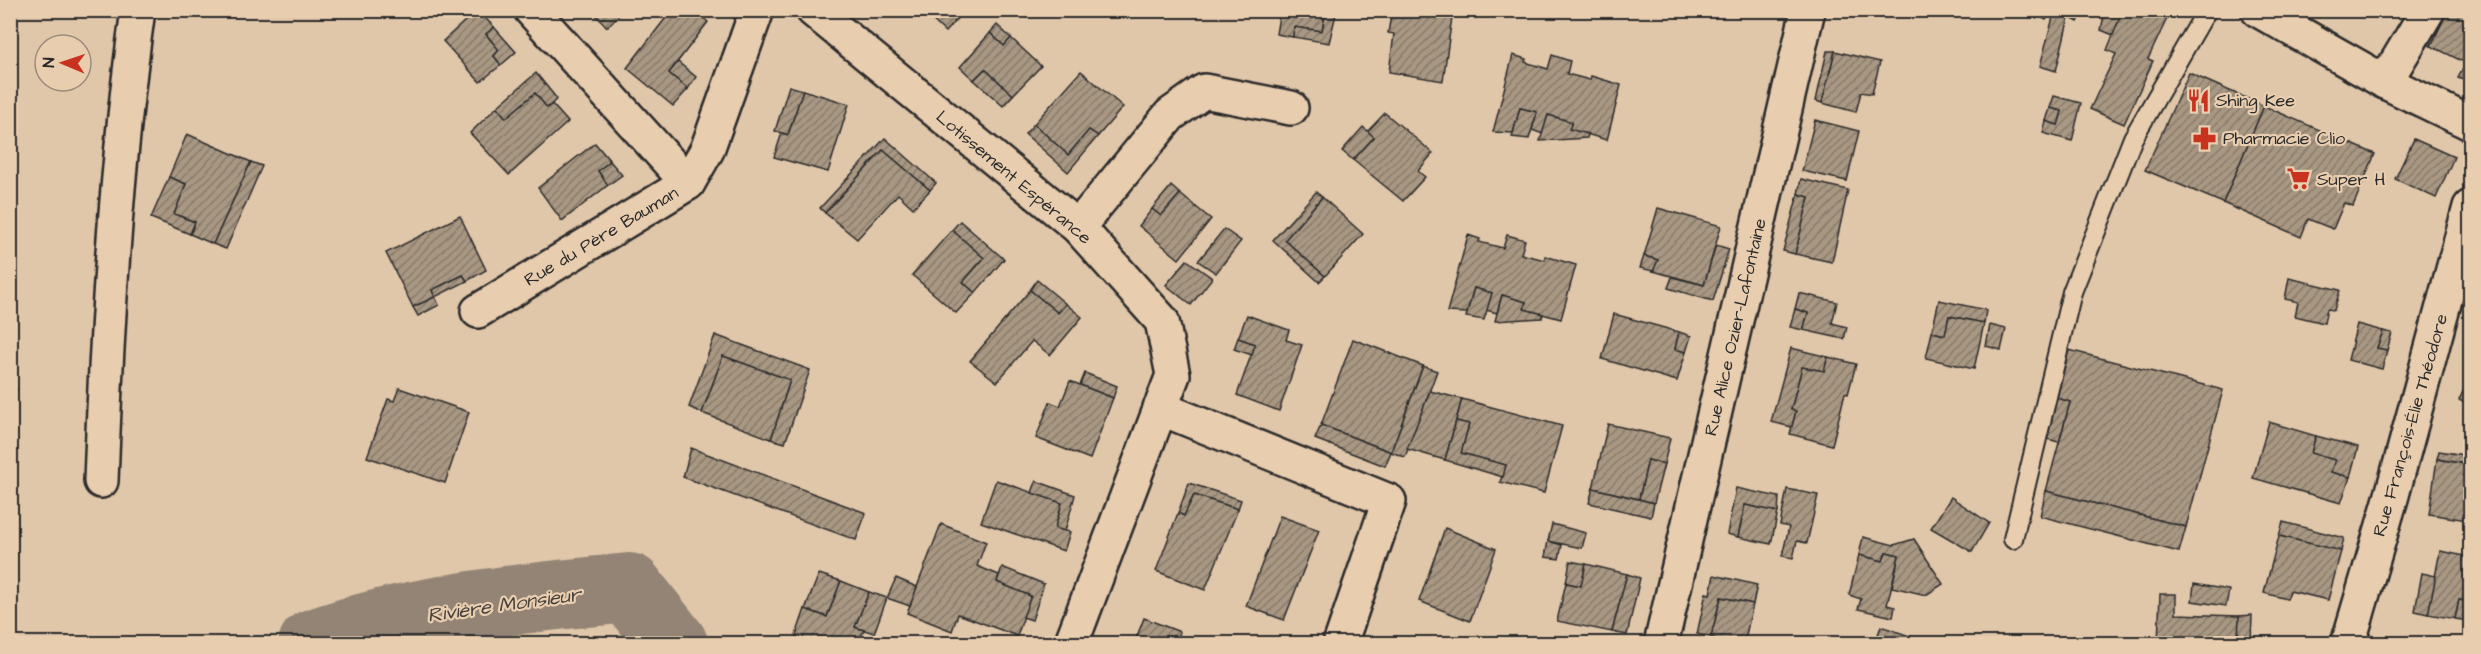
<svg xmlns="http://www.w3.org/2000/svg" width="2481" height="654" font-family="'Architects Daughter',sans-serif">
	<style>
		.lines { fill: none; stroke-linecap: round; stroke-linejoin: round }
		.river { stroke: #938474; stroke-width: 70 }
		.building { fill: url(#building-hatch); stroke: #2b2b2b; stroke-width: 1.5 }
		.service-casing { stroke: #2b2b2b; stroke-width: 22 }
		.minor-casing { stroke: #2b2b2b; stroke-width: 38 }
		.secondary-casing { stroke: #2b2b2b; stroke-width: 38 }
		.service { stroke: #e8cdaf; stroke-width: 18 }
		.minor { stroke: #e8cdaf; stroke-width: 33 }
		.secondary { stroke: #e8cdaf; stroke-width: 33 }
		.labels { text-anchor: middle; stroke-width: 4.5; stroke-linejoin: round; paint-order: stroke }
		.poi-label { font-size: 18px; fill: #2b2b2b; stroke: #e8cdaf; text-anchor: start }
		.street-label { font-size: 18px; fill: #2b2b2b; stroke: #e8cdaf }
		.water-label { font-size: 20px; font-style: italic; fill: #45413d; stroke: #e8cdaf }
	</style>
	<defs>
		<pattern id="building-hatch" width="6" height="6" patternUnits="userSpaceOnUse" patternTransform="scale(1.5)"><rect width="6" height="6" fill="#a89783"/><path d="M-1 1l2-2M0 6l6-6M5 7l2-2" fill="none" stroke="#897b6b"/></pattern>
	</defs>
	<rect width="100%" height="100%" fill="#e0c7aa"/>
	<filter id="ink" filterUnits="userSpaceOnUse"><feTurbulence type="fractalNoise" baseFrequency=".0167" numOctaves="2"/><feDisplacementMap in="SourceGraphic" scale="12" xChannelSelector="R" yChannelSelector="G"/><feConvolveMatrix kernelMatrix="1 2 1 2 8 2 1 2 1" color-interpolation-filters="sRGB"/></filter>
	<g filter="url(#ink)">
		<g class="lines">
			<path class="river" d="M313 644C415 608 522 598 629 588L673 644"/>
		</g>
		<g class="building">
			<polygon points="477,10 494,27 486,34 499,50 494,56 501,65 480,82 443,41"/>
			<polygon points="591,10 624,10 607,27"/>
			<polygon points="672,10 694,10 708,22 669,73 688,89 673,106 627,68"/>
			<polygon points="931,10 965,10 945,32 927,15"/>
			<polygon points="1196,10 1195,16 1174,11 1174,10"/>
			<polygon points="1280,10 1326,10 1322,31 1294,27 1293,37 1276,34"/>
			<polygon points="1326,10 1337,10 1329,43 1293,37 1294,27 1322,31"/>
			<polygon points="1392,10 1453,10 1443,81 1389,72 1394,34 1388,33"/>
			<polygon points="2029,10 2052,10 2046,20"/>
			<polygon points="2055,10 2084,10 2078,22 2069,17 2056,71 2040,66"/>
			<polygon points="2105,10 2123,10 2113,35 2101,30"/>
			<polygon points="2123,10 2171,10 2148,59 2153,61 2124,124 2090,109 2116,54 2107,50"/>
			<polygon points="2438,10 2448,10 2431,46 2420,40"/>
			<polygon points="2448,10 2470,10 2470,53 2466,63 2431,46"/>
			<polygon points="997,25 1011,38 1004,46 990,33"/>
			<polygon points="494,27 516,52 501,65 494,56 499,50 486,34"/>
			<polygon points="990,33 1004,46 1011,38 1041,66 1013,95 985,69 974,80 960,67"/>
			<polygon points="1827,51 1835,51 1822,103 1816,101"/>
			<polygon points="1835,51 1880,62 1872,94 1861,92 1856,112 1822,103"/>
			<polygon points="1513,55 1526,59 1525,62 1548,69 1552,55 1570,61 1567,74 1590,80 1591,76 1621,85 1607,140 1569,129 1572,122 1548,115 1543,134 1532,130 1537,112 1520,108 1513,133 1493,132"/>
			<polygon points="678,62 696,77 688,89 669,73"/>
			<polygon points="2466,63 2470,65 2470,82 2458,78"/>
			<polygon points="985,69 1013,95 1003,106 974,80"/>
			<polygon points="1081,71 1123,107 1098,136 1089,130 1068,155 1034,124"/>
			<polygon points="536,73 557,99 547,108 535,93 506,118 497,107"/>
			<polygon points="2189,73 2264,106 2223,203 2145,170"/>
			<polygon points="789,86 803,90 788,135 775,131"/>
			<polygon points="803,90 849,104 828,172 774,157 782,133 788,135"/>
			<polygon points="535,93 547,108 552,104 568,122 509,175 470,133 497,107 506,118"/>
			<polygon points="2054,96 2081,103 2072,141 2043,133 2046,121 2058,125 2062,111 2050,108"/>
			<polygon points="2264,106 2375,154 2353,206 2344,203 2333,229 2308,219 2301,237 2223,203"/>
			<polygon points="1520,108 1537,112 1529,139 1512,137"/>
			<polygon points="2050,108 2062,111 2058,125 2046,121"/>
			<polygon points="1385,113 1433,153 1418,171 1425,177 1403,201 1353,160 1374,137 1367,132"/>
			<polygon points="1548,115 1572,122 1569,129 1588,134 1587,138 1540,141"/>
			<polygon points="1815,120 1859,131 1847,181 1802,171"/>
			<polygon points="1034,124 1068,155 1089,130 1098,136 1068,172 1025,134"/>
			<polygon points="1363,127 1374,137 1353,160 1342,151"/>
			<polygon points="187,134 251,162 213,244 190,234 195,222 174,214 186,184 169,177"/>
			<polygon points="885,138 936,183 930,190 883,150 825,213 820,208"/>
			<polygon points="2414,139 2454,157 2436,198 2395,179"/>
			<polygon points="595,143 610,161 598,171 608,185 562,221 538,188"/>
			<polygon points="883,150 930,190 913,208 898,194 857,239 825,213"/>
			<polygon points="610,161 622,175 608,185 598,171"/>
			<polygon points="251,162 262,166 226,249 213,244"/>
			<polygon points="169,177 186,184 174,214 195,222 190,234 151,218"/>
			<polygon points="1801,179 1848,190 1832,262 1795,254 1809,197 1798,194"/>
			<polygon points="1171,186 1180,194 1161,216 1152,209"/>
			<polygon points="1316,192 1322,197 1285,240 1325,276 1319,282 1273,240"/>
			<polygon points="1180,194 1211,219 1179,259 1139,226 1152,209 1161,216"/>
			<polygon points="1798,194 1809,197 1795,254 1783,251"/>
			<polygon points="1322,197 1363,234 1325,276 1285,240"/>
			<polygon points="1658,208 1721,226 1704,285 1653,271 1658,260 1644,256"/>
			<polygon points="460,216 486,270 467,281 463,275 432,290 435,297 413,307 386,253"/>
			<polygon points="960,221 1004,259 975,293 963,282 984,258 952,230"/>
			<polygon points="1224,229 1241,241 1216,273 1198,261"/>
			<polygon points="952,230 984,258 963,282 975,293 956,313 912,275"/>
			<polygon points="1468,235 1480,239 1479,242 1503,248 1507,235 1525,240 1521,254 1545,260 1545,256 1576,265 1561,319 1524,309 1526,302 1502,295 1497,313 1486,310 1492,293 1474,288 1467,313 1447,312"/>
			<polygon points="1716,245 1729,249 1713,301 1668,288 1672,277 1704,285"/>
			<polygon points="1644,256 1658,260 1653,271 1640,268"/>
			<polygon points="1187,260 1212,278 1191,305 1166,285"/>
			<polygon points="463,275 467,281 435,297 432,290"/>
			<polygon points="2289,278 2340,290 2334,310 2327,309 2324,323 2295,316 2298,302 2285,299"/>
			<polygon points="1037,280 1066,304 1058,313 1030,290"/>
			<polygon points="1474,288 1492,293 1484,320 1466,317"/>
			<polygon points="1030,290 1058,313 1066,304 1082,317 1050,355 1032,341 997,382 970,361"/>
			<polygon points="1799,293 1837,302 1832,323 1847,327 1844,339 1803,330 1808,313 1795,309"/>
			<polygon points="1502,295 1526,302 1524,309 1543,314 1542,318 1495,321"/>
			<polygon points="435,297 439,305 418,316 413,307"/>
			<polygon points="1939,300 1986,310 1984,323 1949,316 1945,335 1932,332"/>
			<polygon points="1795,309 1808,313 1803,330 1790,327"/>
			<polygon points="1614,314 1679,332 1675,349 1686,352 1677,381 1602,359"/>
			<polygon points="1247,315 1289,330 1286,340 1302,345 1279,411 1237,395 1255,344 1238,338"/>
			<polygon points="1949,316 1984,323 1974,369 1926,358 1932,332 1945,335"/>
			<polygon points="2357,324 2383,331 2377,348 2387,350 2382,369 2348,360"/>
			<polygon points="1990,325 2006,329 2001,350 1986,346"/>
			<polygon points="2383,331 2392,333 2387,350 2377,348"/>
			<polygon points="1679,332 1691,336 1686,352 1675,349"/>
			<polygon points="715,335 810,370 785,443 771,439 790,380 723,356 702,413 689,407"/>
			<polygon points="1238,338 1255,344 1252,355 1234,349"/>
			<polygon points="1353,339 1423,366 1391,452 1321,425"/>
			<polygon points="1791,348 1828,357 1824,371 1802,367 1791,410 1796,411 1792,427 1771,422"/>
			<polygon points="2069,350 2223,390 2186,527 2046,491 2070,402 2057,398"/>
			<polygon points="723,356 790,380 771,439 702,413"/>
			<polygon points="1828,357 1856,364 1848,394 1845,393 1832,445 1790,434 1796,411 1791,410 1802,367 1824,371"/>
			<polygon points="1423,366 1437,371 1405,457 1391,452"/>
			<polygon points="1085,373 1117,386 1113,398 1080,385"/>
			<polygon points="2470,377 2470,406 2459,400"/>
			<polygon points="1070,381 1113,398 1090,459 1036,438 1050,402 1060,406"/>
			<polygon points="10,386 17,389 10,401"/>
			<polygon points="399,388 469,412 445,483 367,457 388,399 394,401"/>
			<polygon points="1430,391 1462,399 1445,460 1407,449"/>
			<polygon points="2057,398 2070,402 2059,442 2047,439"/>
			<polygon points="1462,399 1562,426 1544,493 1500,482 1506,465 1461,453 1469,424 1456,421"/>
			<polygon points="1456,421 1469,424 1461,453 1506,465 1503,477 1445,460"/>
			<polygon points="2269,422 2316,436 2311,453 2335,460 2331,472 2350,477 2341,503 2253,478"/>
			<polygon points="1608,424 1670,438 1664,464 1648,460 1639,499 1593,488"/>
			<polygon points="1321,425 1391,452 1385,466 1315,439"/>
			<polygon points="2316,436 2358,447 2350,477 2331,472 2335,460 2311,453"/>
			<polygon points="691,448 866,513 856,540 683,477"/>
			<polygon points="2439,451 2470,456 2470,465 2437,459"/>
			<polygon points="2437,459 2470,465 2470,495 2467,520 2429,514"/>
			<polygon points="1648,460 1664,464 1654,503 1639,499"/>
			<polygon points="996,480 1062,503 1055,528 1070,532 1064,551 981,522"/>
			<polygon points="1036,481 1075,495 1065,531 1055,528 1062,503 1032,493"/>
			<polygon points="1189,483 1241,500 1238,509 1194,495 1184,516 1178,513"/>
			<polygon points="1593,488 1654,503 1651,517 1589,503"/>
			<polygon points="1736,488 1779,497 1778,512 1745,505 1738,537 1727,534"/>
			<polygon points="1787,489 1818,495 1807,543 1797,541 1793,558 1782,556 1789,527 1780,525"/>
			<polygon points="2046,491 2186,527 2179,552 2040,516"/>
			<polygon points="1194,495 1238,509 1205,590 1156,571 1178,513 1184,516"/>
			<polygon points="1951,497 1989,523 1972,552 1931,528"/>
			<polygon points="1745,505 1778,512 1771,544 1738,537"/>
			<polygon points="1280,516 1319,530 1284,620 1246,606"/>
			<polygon points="2283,522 2344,538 2341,551 2279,536"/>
			<polygon points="941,524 986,542 977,566 999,575 997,582 1031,596 1017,636 958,614 952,631 907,613"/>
			<polygon points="1552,524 1586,533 1582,548 1548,541"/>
			<polygon points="1445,528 1496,549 1470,621 1419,601"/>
			<polygon points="2279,536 2341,551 2328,600 2290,591 2287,599 2264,593"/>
			<polygon points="1863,537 1894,545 1914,539 1943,584 1926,595 1892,587 1899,555 1886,552 1883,561 1859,555"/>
			<polygon points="1548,541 1562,545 1559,559 1545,557"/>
			<polygon points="2440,551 2470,557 2470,602 2459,600 2455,619 2428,614"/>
			<polygon points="1886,552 1899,555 1887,605 1895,607 1893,617 1858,609 1861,599 1849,595 1859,555 1883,561"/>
			<polygon points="1570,561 1586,564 1581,586 1566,583"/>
			<polygon points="1586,564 1627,574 1612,632 1557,621 1566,583 1581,586"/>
			<polygon points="1002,567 1044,584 1032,620 1023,617 1031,596 997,582"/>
			<polygon points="2422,573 2436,576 2428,614 2415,611"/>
			<polygon points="819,574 841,581 827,617 805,609"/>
			<polygon points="1627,574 1640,578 1627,635 1612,632"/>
			<polygon points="1714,575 1757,585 1753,604 1721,597 1711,637 1697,634 1706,593 1710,594"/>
			<polygon points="896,578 917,587 910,606 887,598"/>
			<polygon points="841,581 869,592 855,627 864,630 858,644 793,644 805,609 827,617"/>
			<polygon points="2194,584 2229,590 2226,606 2192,601"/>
			<polygon points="869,592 887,598 874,633 855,627"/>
			<polygon points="2160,594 2176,594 2176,614 2239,616 2238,644 2158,643"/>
			<polygon points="1721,597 1753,604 1744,644 1730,644 1711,637"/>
			<polygon points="2459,600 2470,602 2470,621 2455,619"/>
			<polygon points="2252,615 2251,644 2238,644 2239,616"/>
			<polygon points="1144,618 1180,632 1176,644 1134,644"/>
			<polygon points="1881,626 1932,644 1875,644"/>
			<polygon points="1524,639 1544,644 1523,644"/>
		</g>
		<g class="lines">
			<defs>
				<polyline id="service" points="2013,539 2072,292 2133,138 2207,10"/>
				<g id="minor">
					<polyline points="531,10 688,183"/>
					<polyline points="813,10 1078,227 1162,321 1173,375 1071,644"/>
					<polyline points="2385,82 2428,10"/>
					<polyline points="1078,227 1170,115 1204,91 1291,108"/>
					<polyline points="478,311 688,183 707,150 757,10"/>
					<polyline points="1160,408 1389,501 1340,644"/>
					<path d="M101 481C107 324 116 166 138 10"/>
					<polyline points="1661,644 1808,10"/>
					<polyline points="2348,644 2392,495 2470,207"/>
				</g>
				<polyline id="secondary" points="2258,10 2385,82 2470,123"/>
			</defs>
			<use href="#service" class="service-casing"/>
			<use href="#minor" class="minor-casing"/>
			<use href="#secondary" class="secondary-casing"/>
			<use href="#service" class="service"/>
			<use href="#minor" class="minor"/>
			<use href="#secondary" class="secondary"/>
		</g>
	</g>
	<defs>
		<symbol id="restaurant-bare" viewBox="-9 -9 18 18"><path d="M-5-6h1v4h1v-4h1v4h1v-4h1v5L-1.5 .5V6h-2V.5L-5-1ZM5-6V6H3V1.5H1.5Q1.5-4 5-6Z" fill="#c8321e" stroke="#e8cdaf" stroke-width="2.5" paint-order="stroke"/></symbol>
		<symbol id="pharmacy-bare" viewBox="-9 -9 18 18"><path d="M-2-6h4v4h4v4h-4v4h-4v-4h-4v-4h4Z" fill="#c8321e" stroke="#e8cdaf" stroke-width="2.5" paint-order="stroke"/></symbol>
		<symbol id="supermarket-bare" viewBox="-9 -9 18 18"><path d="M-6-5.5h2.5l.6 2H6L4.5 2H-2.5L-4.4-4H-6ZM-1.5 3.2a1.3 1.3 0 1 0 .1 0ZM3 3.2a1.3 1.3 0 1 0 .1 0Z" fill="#c8321e" stroke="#e8cdaf" stroke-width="2.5" paint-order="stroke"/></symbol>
	</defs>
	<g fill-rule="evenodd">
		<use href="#restaurant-bare" x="2182" y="84" width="33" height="33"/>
		<use href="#pharmacy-bare" x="2188" y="122" width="33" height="33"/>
		<use href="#supermarket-bare" x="2282" y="162" width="33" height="33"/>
	</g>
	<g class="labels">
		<g class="poi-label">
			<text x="2216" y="106">Shing Kee</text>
			<text x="2223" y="144">Pharmacie Clio</text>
			<text x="2317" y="185">Super H</text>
		</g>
		<g class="street-label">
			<text transform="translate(1014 177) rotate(40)" y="6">Lotissement Espérance</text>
			<text transform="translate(601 236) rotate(-31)" y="6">Rue du Père Bauman</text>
			<text transform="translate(1735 327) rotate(-77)" y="6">Rue Alice Ozier-Lafontaine</text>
			<text transform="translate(2410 425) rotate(-74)" y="6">Rue François-Élie Théodore</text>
		</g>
		<g class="water-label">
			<text transform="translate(504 604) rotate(-8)" y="7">Rivière Monsieur</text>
		</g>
	</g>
	<rect width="2481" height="654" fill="none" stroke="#e8cdaf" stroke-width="36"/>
	<rect x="18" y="18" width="2445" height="618" fill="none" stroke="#2b2b2b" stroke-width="2" filter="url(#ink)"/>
	<g transform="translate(63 63) rotate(272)"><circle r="28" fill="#e8cdaf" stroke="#9c8c7a" stroke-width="1.5"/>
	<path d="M0-4.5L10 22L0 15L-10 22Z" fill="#c8321e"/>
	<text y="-9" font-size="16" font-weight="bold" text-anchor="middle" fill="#2b2b2b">N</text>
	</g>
</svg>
